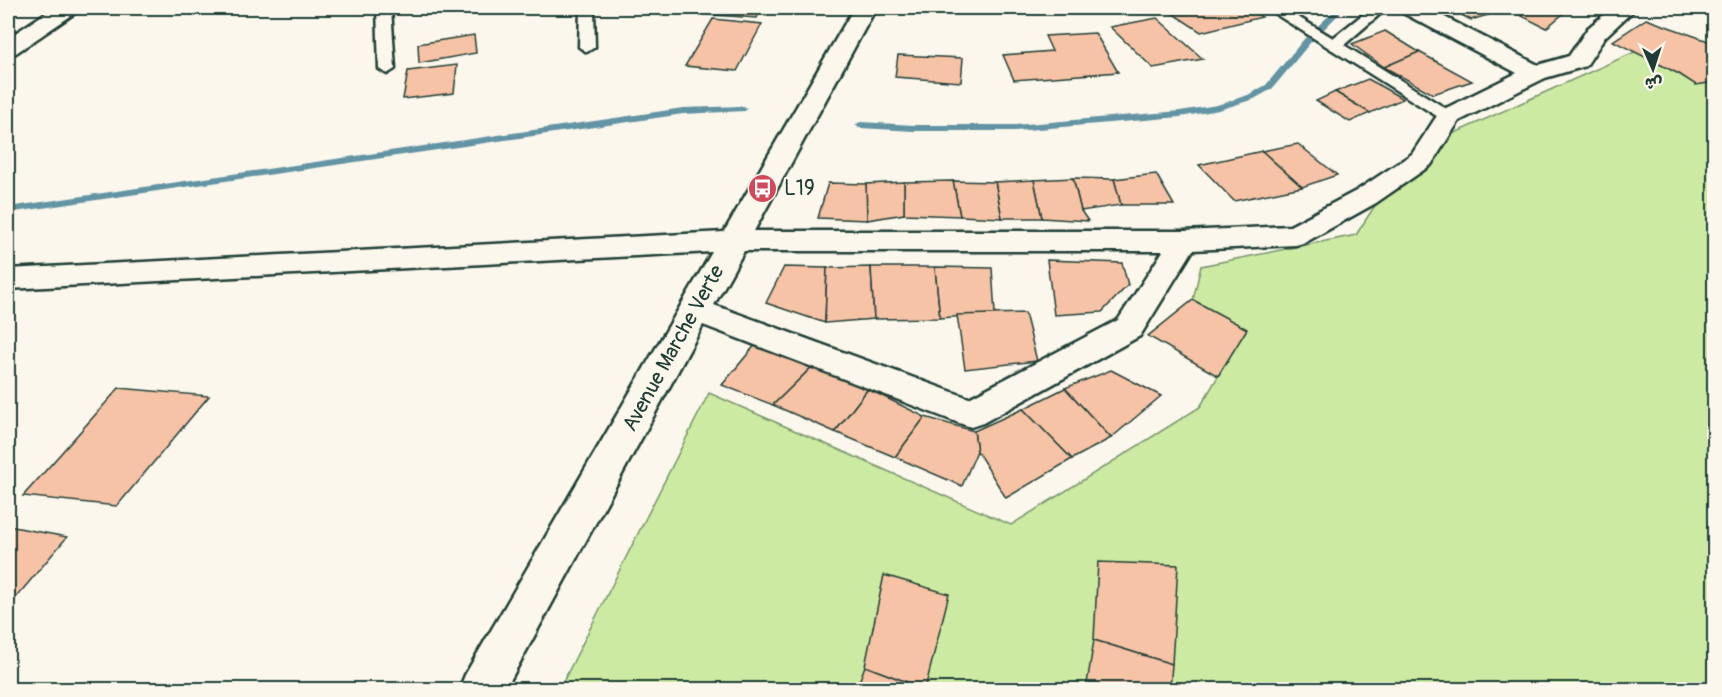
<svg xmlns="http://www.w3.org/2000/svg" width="1722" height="697" font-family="Pangolin,'Playpen Sans Arabic',sans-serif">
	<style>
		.green { fill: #cceaa2; stroke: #76946b; stroke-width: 1.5 }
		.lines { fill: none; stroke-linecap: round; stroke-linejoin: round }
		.stream { fill: #6294a4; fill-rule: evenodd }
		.building { fill: #f6c3a6; stroke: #1f3d34; stroke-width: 1.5 }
		.service-casing { stroke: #1f3d34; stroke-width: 5 }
		.minor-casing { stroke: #1f3d34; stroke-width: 5 }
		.tertiary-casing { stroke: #1f3d34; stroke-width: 5 }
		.service { fill: #fbf7ec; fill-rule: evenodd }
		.minor { fill: #fbf7ec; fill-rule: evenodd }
		.tertiary { fill: #fbf7ec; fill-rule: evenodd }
		.labels { text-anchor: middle; stroke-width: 4.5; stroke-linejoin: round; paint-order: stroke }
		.poi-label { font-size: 21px; fill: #1f3d34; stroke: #fbf7ec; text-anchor: start }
		.street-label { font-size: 21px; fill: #1f3d34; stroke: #fbf7ec }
	</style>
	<rect width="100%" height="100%" fill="#fbf7ec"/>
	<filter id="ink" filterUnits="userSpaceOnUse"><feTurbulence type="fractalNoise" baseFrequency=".0167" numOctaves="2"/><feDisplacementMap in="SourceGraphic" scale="12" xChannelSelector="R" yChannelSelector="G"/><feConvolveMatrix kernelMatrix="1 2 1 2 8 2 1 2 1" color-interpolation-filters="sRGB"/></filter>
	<g filter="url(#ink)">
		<polygon class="green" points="1641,49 1714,82 1714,689 559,690 709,393 1011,525 1200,407 1246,329 1193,300 1201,266 1356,235 1408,154"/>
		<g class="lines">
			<g class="stream">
				<polygon points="1337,8 1345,8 1310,43 1272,89 1254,99 1219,110 1180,117 1015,131 914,131 860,128 855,125 860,122 914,125 1015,125 1180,111 1217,105 1248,95 1266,85 1304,39"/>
				<polygon points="742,106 747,109 745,111 683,114 8,213 8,207 683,108"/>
			</g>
		</g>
		<g class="building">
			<polygon points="704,8 761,8 757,18 701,14"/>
			<polygon points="1164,8 1248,8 1262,17 1201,32"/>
			<polygon points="1448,8 1506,8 1508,9 1471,20"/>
			<polygon points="1506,8 1563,8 1569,9 1546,28"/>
			<polygon points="1157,18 1203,59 1153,68 1110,27"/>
			<polygon points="713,19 762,24 737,71 685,66"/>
			<polygon points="1646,19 1714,43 1714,82 1696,85 1679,74 1613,41"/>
			<polygon points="1385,31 1419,52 1384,67 1352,44"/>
			<polygon points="1095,33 1118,72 1014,80 1003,55 1052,51 1045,36"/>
			<polygon points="474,35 476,53 419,63 418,44"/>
			<polygon points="1419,52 1472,81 1433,94 1384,67"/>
			<polygon points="898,55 963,58 961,82 895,77"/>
			<polygon points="457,65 454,93 403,99 408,71"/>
			<polygon points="1368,79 1403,99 1370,113 1335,92"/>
			<polygon points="1335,92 1370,113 1350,122 1316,101"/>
			<polygon points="1298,144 1337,175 1302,187 1262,151"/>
			<polygon points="1262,151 1302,187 1234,201 1199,165"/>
			<polygon points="1156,174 1174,205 1121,205 1114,179"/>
			<polygon points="1073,178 1114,179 1121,205 1081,211"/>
			<polygon points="1073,178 1081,211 1088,221 1042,218 1034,180"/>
			<polygon points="1034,180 1042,218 1002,218 995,182"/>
			<polygon points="953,181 995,182 1002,218 960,216"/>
			<polygon points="953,181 960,216 904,214 904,182"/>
			<polygon points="904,182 904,214 867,220 866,184"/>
			<polygon points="828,183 866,184 867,220 818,218"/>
			<polygon points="1047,260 1122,263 1128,285 1102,312 1054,315"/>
			<polygon points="784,267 827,268 825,323 766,303"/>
			<polygon points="871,267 874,319 825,323 827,268"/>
			<polygon points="871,267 935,267 940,318 874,319"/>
			<polygon points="935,267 992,268 995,314 940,318"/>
			<polygon points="1193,300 1247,329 1218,376 1148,336"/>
			<polygon points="1025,313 1037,361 965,369 957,315"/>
			<polygon points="756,344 812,367 773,405 722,385"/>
			<polygon points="812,367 868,389 835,432 773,405"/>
			<polygon points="1111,370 1161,396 1111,438 1065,388"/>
			<polygon points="119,388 209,396 117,506 23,496"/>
			<polygon points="1065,388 1111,438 1072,459 1023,409"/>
			<polygon points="868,389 925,417 895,457 835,432"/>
			<polygon points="1023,409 1072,459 1006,498 977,451 974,431"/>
			<polygon points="925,417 974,431 977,451 962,486 895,457"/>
			<polygon points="8,526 67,537 8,607"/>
			<polygon points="1098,562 1178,565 1172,664 1094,640"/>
			<polygon points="884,575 949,594 925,689 865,666"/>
			<polygon points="1094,640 1172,664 1170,690 1086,690"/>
			<polygon points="865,666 925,689 924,690 856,690"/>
		</g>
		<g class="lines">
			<defs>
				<g id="service">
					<polygon points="377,8 391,8 395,69 387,74 379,69"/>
					<polygon points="580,8 594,8 595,47 587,52 579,47"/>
					<polygon points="1266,8 1283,8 1333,38 1371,8 1387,8 1344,45 1458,116 1455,120 1443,120"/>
				</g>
				<path id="minor" d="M854 8H876L754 231H1184L1290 226 1356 191 1412 154 1440 111 1517 73 1403 13 1400 8H1427L1538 65 1569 56 1588 28 1612 8H1636L1605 37 1586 66 1545 78 1459 121 1431 165 1376 203 1306 242 1296 245 1193 250 1140 336 983 423 971 427 959 423 703 325 505 690H459L465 675 712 252 8 289V269L724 232ZM744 251H1163L1118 320 969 398 714 305Z"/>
				<polygon id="tertiary" points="53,8 78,8 75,13 16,53 8,55 8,38"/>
			</defs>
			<use href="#service" class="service-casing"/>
			<use href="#minor" class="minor-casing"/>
			<use href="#tertiary" class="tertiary-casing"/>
			<use href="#service" class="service"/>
			<use href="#minor" class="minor"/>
			<use href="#tertiary" class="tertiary"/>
		</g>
	</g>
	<defs>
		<symbol id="bus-disc" viewBox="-11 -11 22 22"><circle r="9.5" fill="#d1495b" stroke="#fbf7ec"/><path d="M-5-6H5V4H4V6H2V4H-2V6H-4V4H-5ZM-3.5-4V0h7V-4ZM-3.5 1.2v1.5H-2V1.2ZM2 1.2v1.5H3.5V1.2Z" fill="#fff"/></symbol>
	</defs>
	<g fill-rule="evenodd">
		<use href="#bus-disc" x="746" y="172" width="33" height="33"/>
	</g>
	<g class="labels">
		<g class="poi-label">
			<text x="784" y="195">L19</text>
		</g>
		<g class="street-label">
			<text transform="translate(673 348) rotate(-61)" y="7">Avenue Marche Verte</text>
		</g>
	</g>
	<rect width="1722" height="697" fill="none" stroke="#fbf7ec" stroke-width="30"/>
	<rect x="15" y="15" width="1692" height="667" fill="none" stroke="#1f3d34" stroke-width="2" filter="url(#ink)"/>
	<g transform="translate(1653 69) rotate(177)" stroke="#fbf7ec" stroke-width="4.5" paint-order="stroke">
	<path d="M0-4.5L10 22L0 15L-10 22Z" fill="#1f3d34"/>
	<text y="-9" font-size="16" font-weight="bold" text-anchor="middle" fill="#1f3d34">ش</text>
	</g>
</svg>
